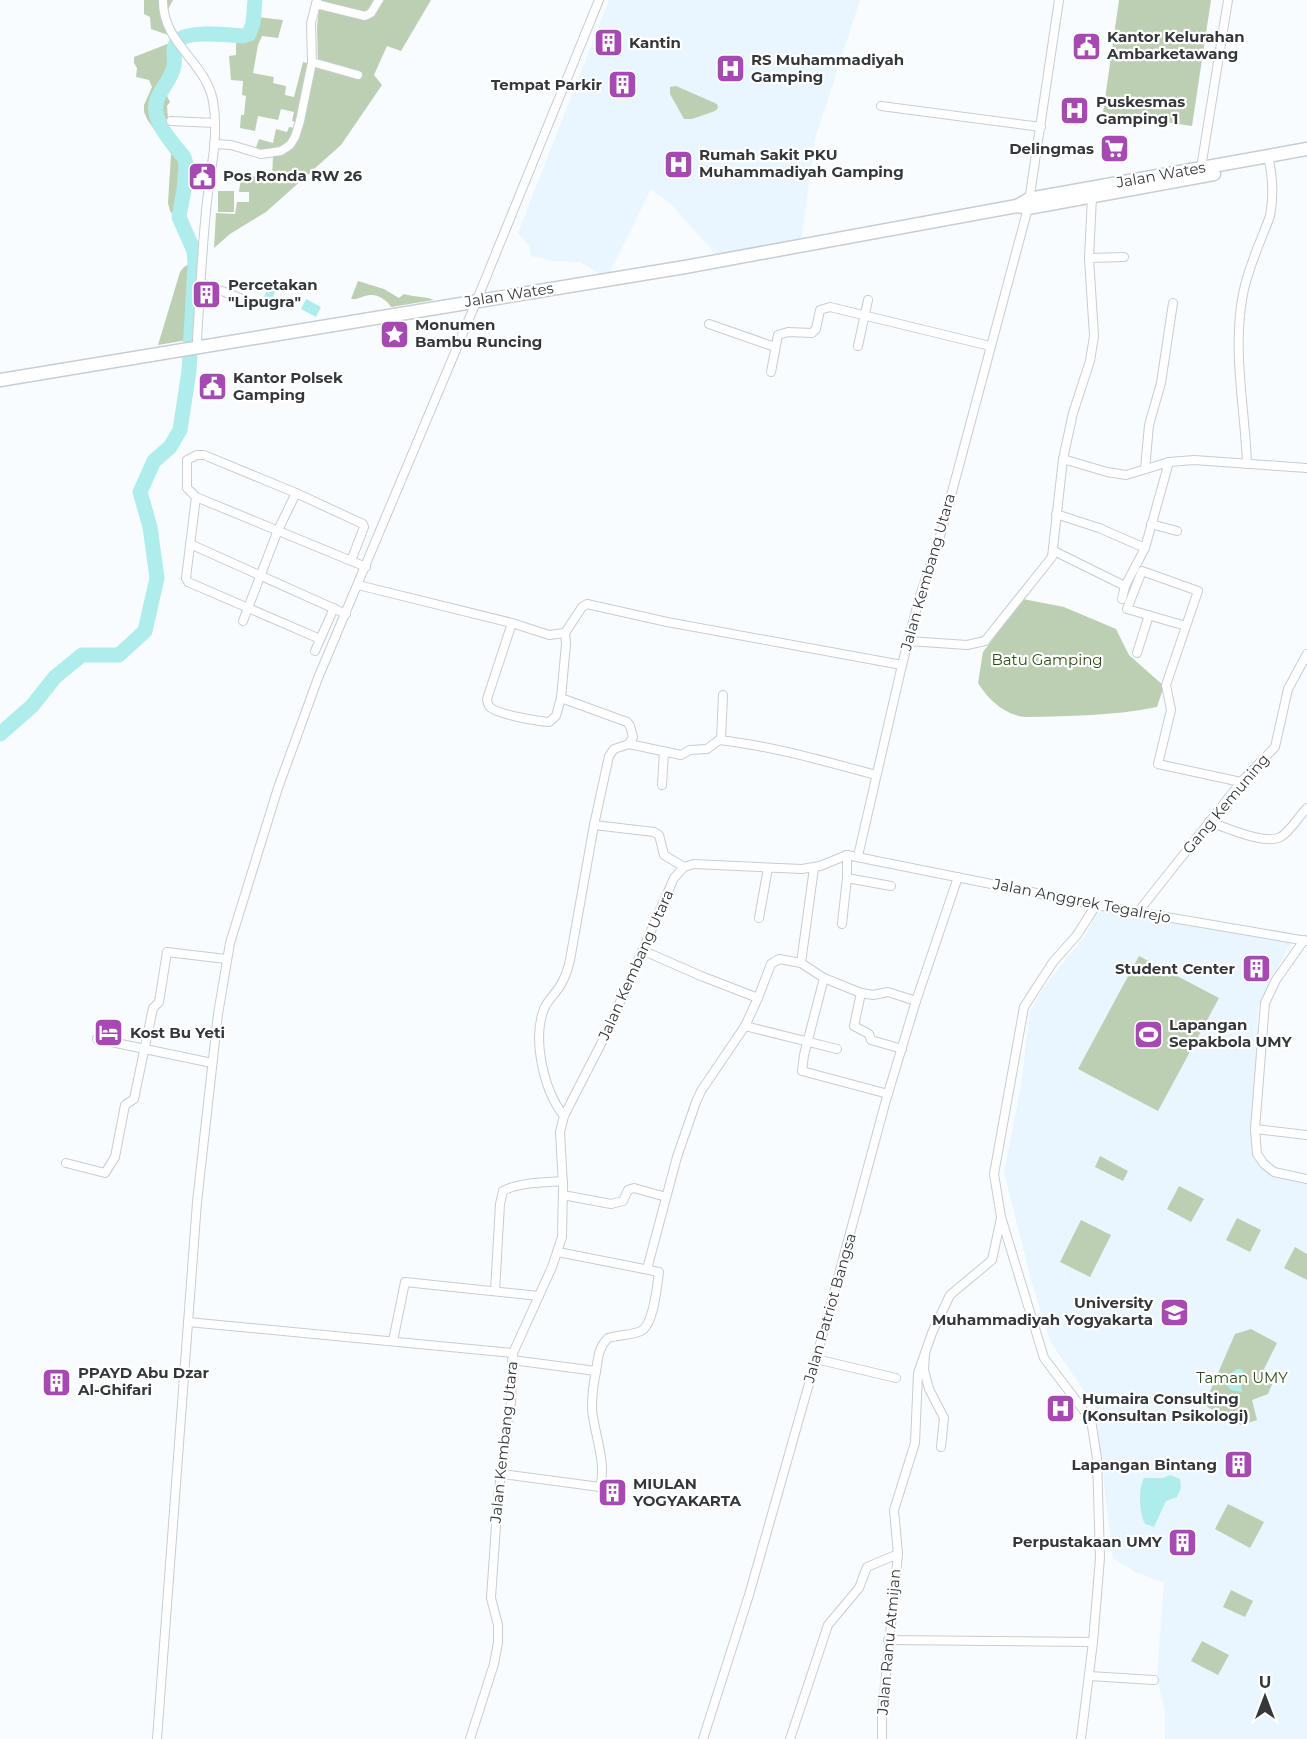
<svg xmlns="http://www.w3.org/2000/svg" width="1307" height="1739" font-family="Montserrat,sans-serif">
	<style>
		.built { fill: #e9f5ff }
		.green { fill: #bccfb3 }
		.water { fill: #afeded }
		.lines { fill: none; stroke-linecap: round; stroke-linejoin: round }
		.river { stroke: #afeded; stroke-width: 15 }
		.minor-casing { stroke: #c5ced4; stroke-width: 10 }
		.highway-casing { stroke: #c5ced4; stroke-width: 15 }
		.minor { stroke: #fff; stroke-width: 8 }
		.highway { stroke: #fff; stroke-width: 12 }
		.labels { text-anchor: middle; stroke-width: 4.5; stroke-linejoin: round; paint-order: stroke }
		.poi-label { font-size: 15px; font-weight: bold; fill: #35383b; stroke: #fff; text-anchor: start }
		.street-label { font-size: 15px; fill: #35383b; stroke: #fff }
		.park-label { font-size: 15px; fill: #2c4e16; stroke: #fff }
	</style>
	<rect width="100%" height="100%" fill="#f8fcff"/>
	<g class="built">
		<polygon points="609,0 860,0 815,139 801,241 719,258 673,206 651,189 607,278 580,262 553,261 531,256 529,246 518,233"/>
		<polygon points="1099,909 1291,942 1258,1007 1257,1020 1259,1046 1254,1153 1257,1163 1272,1176 1307,1182 1307,1739 1165,1739 1165,1711 1157,1679 1164,1583 1133,1571 1113,1558 1095,1407 1050,1341 1032,1283 1004,1173 1021,1085 1030,1011 1044,987 1085,936"/>
	</g>
	<g class="green">
		<polygon points="144,0 173,0 166,13 174,33 168,35 151,29 150,17 144,14"/>
		<path d="M320 0H431L401 51 387 46 374 75 382 85 341 145 266 212 230 234 214 248 216 213 235 214 237 202H249V192H239L241 176 272 177 273 156 242 153 241 151 255 150 259 139 273 143 276 129 287 132 289 127 294 128 296 122 292 121 294 112 281 109 278 120 258 116 255 131 240 128 241 115H244L246 96 242 95 243 81 231 80 229 56 236 55V38C252 39 254 31 258 17L283 20 278 38 262 36 258 45 253 73 274 77 273 83 286 86 285 95 294 97 303 62 318 66 317 27Z"/>
		<polygon points="1119,0 1211,0 1192,126 1103,113"/>
		<path d="M170 43 173 61 165 80 167 96 170 102 167 106 168 119 159 120 178 147 195 168 194 178 188 179C186 194 187 207 176 219L170 211 168 203 171 154 147 119 144 112V105L152 87 149 80 136 77 137 68 134 63V57Z"/>
		<polygon points="676,86 717,104 718,108 715,111 692,119 684,119 670,94 670,87"/>
		<rect x="218" y="191" width="16" height="21"/>
		<polygon points="192,262 187,340 158,345 180,272 184,267"/>
		<path d="M358 281 384 289 399 298 404 294C414 297 424 296 434 300L391 307C388 301 378 294 370 295 364 295 359 300 351 299Z"/>
		<path d="M1023 599 1064 607 1116 629 1129 655 1164 686 1157 707C1114 716 1069 716 1026 717 1005 716 988 699 978 683L983 652Z"/>
		<polygon points="1139,956 1219,998 1158,1111 1078,1069"/>
		<polygon points="1100,1156 1128,1171 1123,1181 1095,1167"/>
		<polygon points="1179,1186 1204,1199 1191,1222 1167,1209"/>
		<polygon points="1237,1218 1261,1230 1250,1252 1226,1240"/>
		<polygon points="1081,1220 1111,1235 1090,1277 1060,1262"/>
		<polygon points="1295,1247 1307,1254 1307,1280 1284,1268"/>
		<polygon points="1251,1329 1277,1343 1264,1369 1273,1382 1268,1394 1252,1400 1257,1420 1241,1425 1204,1405 1235,1334"/>
		<polygon points="1228,1504 1264,1522 1250,1548 1215,1529"/>
		<polygon points="1231,1590 1253,1601 1245,1617 1223,1607"/>
		<polygon points="1202,1641 1229,1655 1218,1675 1191,1661"/>
	</g>
	<g class="water">
		<polygon points="269,284 277,287 271,302 263,299"/>
		<polygon points="306,299 321,307 316,317 301,309"/>
		<polygon points="1237,1369 1241,1369 1245,1373 1240,1381 1242,1392 1231,1390 1228,1387 1230,1374"/>
		<path d="M1170 1475 1180 1479 1181 1488 1177 1497 1166 1501 1154 1527 1145 1524C1139 1512 1138 1489 1144 1478H1163Z"/>
	</g>
	<g class="lines">
		<path class="river" d="M0 734 32 706 55 677 82 655H119L145 631 157 578 150 527 140 492 154 461 170 447 180 430 189 371 195 264 194 251 179 217 184 190 186 164 184 157C170 140 147 117 159 95 164 86 172 77 174 66 176 57 170 48 179 40 189 30 229 35 243 36L249 34 253 23 255 0"/>
		<defs>
			<g id="minor">
				<path d="M163 0C162 43 206 62 213 101 219 134 211 168 207 201 202 247 200 293 197 339L199 347"/>
				<polyline points="316,4 365,16 371,13 379,0"/>
				<polyline points="312,62 358,75"/>
				<polyline points="881,106 1041,127"/>
				<polyline points="171,121 215,123"/>
				<polyline points="214,144 231,145 261,154 281,151 290,145 295,137 300,121 312,62 311,23 317,0"/>
				<polyline points="1201,168 1228,0"/>
				<polyline points="1089,258 1124,257"/>
				<polyline points="201,283 240,298"/>
				<polyline points="709,324 775,347"/>
				<polyline points="858,346 868,300"/>
				<polyline points="771,372 778,335 788,332 812,333 816,329 820,310 830,307 990,346"/>
				<polyline points="1063,459 1107,472 1126,475 1169,462 1194,460 1307,468"/>
				<path d="M1247 464C1245 408 1232 350 1243 294 1248 267 1261 241 1270 216 1274 195 1273 177 1268 156"/>
				<polyline points="1145,469 1149,425 1161,383 1173,303"/>
				<polyline points="196,497 186,578 188,582 320,639"/>
				<polyline points="1056,514 1099,528 1145,548 1169,462"/>
				<polyline points="1151,524 1177,531"/>
				<polyline points="190,544 346,614"/>
				<polyline points="1054,551 1125,586"/>
				<path d="M351 561 364 527 363 524 296 493 204 455H197L187 460V488L196 497C252 520 309 543 366 567"/>
				<polyline points="358,585 512,623 549,635 565,633 582,607 587,604 667,622 902,665"/>
				<polyline points="1122,599 1125,586 1145,548"/>
				<polyline points="243,621 278,530 296,493"/>
				<path d="M512 623 487 699C488 704 487 704 491 708 501 715 537 721 549 722L556 716 561 698"/>
				<polyline points="1186,626 1127,609 1142,571 1198,591 1166,685 1171,710 1158,764 1241,782"/>
				<polyline points="909,641 967,645 985,641 1052,557 1063,459 1073,413 1090,361 1094,336 1089,258 1092,197"/>
				<polyline points="315,651 334,608"/>
				<polyline points="1137,653 1149,615"/>
				<polyline points="721,740 723,695"/>
				<path d="M629 744 681 755 690 750 707 749 719 740C772 746 824 761 876 775"/>
				<polyline points="662,785 664,752"/>
				<path d="M1209 822C1226 827 1267 847 1282 836 1291 830 1299 816 1307 808"/>
				<polyline points="594,825 654,832 659,835 664,855 684,867"/>
				<polyline points="858,856 902,665 919,599 941,533 1028,208 1059,0"/>
				<polyline points="847,878 891,886"/>
				<polyline points="1138,912 1241,782 1275,747 1288,689 1307,654"/>
				<polyline points="759,918 768,868"/>
				<polyline points="842,924 847,878 847,855"/>
				<polyline points="1304,940 1276,980 1265,1003 1255,1129 1257,1154 1264,1164 1274,1172 1307,1179"/>
				<polyline points="644,951 701,976 758,998"/>
				<polyline points="801,963 824,978 861,993 873,995 888,992 916,1001"/>
				<polyline points="824,978 804,1055 802,1071 888,1094"/>
				<polyline points="861,993 854,1026 869,1034 871,1040 902,1049"/>
				<polyline points="745,1026 837,1049"/>
				<polyline points="97,1039 212,1063"/>
				<path d="M564 1116C544 1091 532 1040 544 1009 547 1001 555 994 560 986 565 978 568 969 570 960L594 825 609 756 614 749 629 744 633 737 630 726 627 722 561 698 566 644 565 633"/>
				<polyline points="1255,1129 1307,1135"/>
				<polyline points="66,1163 105,1173 115,1157 125,1105 134,1099 153,1008 159,1002 167,952 226,959"/>
				<polyline points="563,1195 611,1204 623,1201 628,1190 634,1188 666,1197"/>
				<polyline points="647,1269 677,1157 696,1102 701,1091 745,1026 758,998 771,964 779,959 801,963 814,868"/>
				<path d="M495 1291 500 1204 503 1191C519 1182 544 1183 563 1181"/>
				<polyline points="188,1322 513,1353"/>
				<polyline points="393,1341 405,1282 539,1296"/>
				<polyline points="816,1359 896,1378"/>
				<polyline points="512,1360 596,1371"/>
				<polyline points="941,1447 944,1418 929,1389 924,1370 925,1353 932,1333 950,1295 992,1260 1001,1218"/>
				<path d="M502 1474 600 1487C607 1462 594 1434 592 1409 592 1396 593 1384 596 1372 598 1358 598 1348 608 1338 618 1335 632 1335 641 1331 654 1324 657 1286 659 1272L558 1252"/>
				<polyline points="888,1640 1093,1642"/>
				<polyline points="1089,1676 1154,1680"/>
				<polyline points="157,1739 197,1202 218,1014 230,943 278,788 318,678 474,307 599,0"/>
				<polyline points="470,1739 494,1664 498,1643 498,1625 491,1598 498,1496 511,1402 513,1353 552,1267 562,1237 563,1186 560,1132 564,1116 606,1034 674,878 684,867 694,864 802,869 820,866 847,855 1096,905 1307,941"/>
				<polyline points="703,1739 749,1595 816,1359 886,1100 916,1001 958,877"/>
				<polyline points="790,1739 828,1625 859,1588 867,1567 898,1554"/>
				<polyline points="882,1739 882,1715 898,1554 894,1510 915,1443 918,1373 925,1353"/>
				<polyline points="1081,1739 1093,1642 1100,1558 1097,1458 1091,1420 1044,1358 1001,1217 994,1174 1024,1007 1053,962 1077,935 1096,905"/>
			</g>
			<g id="highway">
				<polyline points="1017,206 1028,208 1214,174"/>
				<polyline points="0,380 685,267 1017,206 1029,199 1307,149"/>
			</g>
		</defs>
		<use href="#minor" class="minor-casing"/>
		<use href="#highway" class="highway-casing"/>
		<use href="#minor" class="minor"/>
		<use href="#highway" class="highway"/>
	</g>
	<defs>
		<symbol id="building-square" viewBox="-11 -11 22 22"><rect x="-9" y="-9" width="18" height="18" rx="4" fill="#a649b3" stroke="#fff"/><path d="M-4-6H4V6H1V3H-1V6H-4ZM-2.5-4.3h1.7v1.8h-1.7ZM.8-4.3h1.7v1.8H.8ZM-2.5-1h1.7V.8h-1.7ZM.8-1h1.7V.8H.8Z" fill="#fff"/></symbol>
		<symbol id="civic-square" viewBox="-11 -11 22 22"><rect x="-9" y="-9" width="18" height="18" rx="4" fill="#a649b3" stroke="#fff"/><path d="M-.6-6.5H3V-4.5H.6V-3L4-1V1h2V6H-6V1h2V-1L-.6-3ZM-1.2 2.5V6h2.4V2.5Z" fill="#fff"/></symbol>
		<symbol id="hospital-square" viewBox="-11 -11 22 22"><rect x="-9" y="-9" width="18" height="18" rx="4" fill="#a649b3" stroke="#fff"/><path d="M-5-5h3v3.5h4V-5h3V5h-3V1.5h-4V5h-3Z" fill="#fff"/></symbol>
		<symbol id="supermarket-square" viewBox="-11 -11 22 22"><rect x="-9" y="-9" width="18" height="18" rx="4" fill="#a649b3" stroke="#fff"/><path d="M-6-5.5h2.5l.6 2H6L4.5 2H-2.5L-4.4-4H-6ZM-1.5 3.2a1.3 1.3 0 1 0 .1 0ZM3 3.2a1.3 1.3 0 1 0 .1 0Z" fill="#fff"/></symbol>
		<symbol id="sight-square" viewBox="-11 -11 22 22"><rect x="-9" y="-9" width="18" height="18" rx="4" fill="#a649b3" stroke="#fff"/><path d="M0-6L1.8-2.2L6-1.7L2.9 1.2L3.7 5.4L0 3.3L-3.7 5.4L-2.9 1.2L-6-1.7L-1.8-2.2Z" fill="#fff"/></symbol>
		<symbol id="hotel-square" viewBox="-11 -11 22 22"><rect x="-9" y="-9" width="18" height="18" rx="4" fill="#a649b3" stroke="#fff"/><path d="M-6-4.5h1.5V1H6V5H4.5V3h-9V5H-6ZM-4 0a1.8 1.8 0 1 1 3.6 0ZM.5 0V-2.5h3Q6-2.5 6 0Z" fill="#fff"/></symbol>
		<symbol id="stadium-square" viewBox="-11 -11 22 22"><rect x="-9" y="-9" width="18" height="18" rx="4" fill="#a649b3" stroke="#fff"/><path d="M0-5a6.5 5 0 1 0 0 10a6.5 5 0 1 0 0-10ZM-3.5-1.8h7v3.6h-7Z" fill="#fff"/></symbol>
		<symbol id="university-square" viewBox="-11 -11 22 22"><rect x="-9" y="-9" width="18" height="18" rx="4" fill="#a649b3" stroke="#fff"/><path d="M0-5L7-2L0 1L-7-2ZM-4 1L0 2.5L4 1V4Q0 6-4 4Z" fill="#fff"/></symbol>
	</defs>
	<g fill-rule="evenodd">
		<use href="#building-square" x="592" y="26" width="33" height="33"/>
		<use href="#civic-square" x="1070" y="30" width="33" height="33"/>
		<use href="#hospital-square" x="714" y="52" width="33" height="33"/>
		<use href="#building-square" x="606" y="68" width="33" height="33"/>
		<use href="#hospital-square" x="1058" y="94" width="33" height="33"/>
		<use href="#supermarket-square" x="1098" y="132" width="33" height="33"/>
		<use href="#hospital-square" x="662" y="148" width="33" height="33"/>
		<use href="#civic-square" x="186" y="160" width="33" height="33"/>
		<use href="#building-square" x="190" y="278" width="33" height="33"/>
		<use href="#sight-square" x="378" y="318" width="33" height="33"/>
		<use href="#civic-square" x="196" y="370" width="33" height="33"/>
		<use href="#building-square" x="1240" y="952" width="33" height="33"/>
		<use href="#hotel-square" x="92" y="1016" width="33" height="33"/>
		<use href="#stadium-square" x="1132" y="1018" width="33" height="33"/>
		<use href="#university-square" x="1158" y="1296" width="33" height="33"/>
		<use href="#building-square" x="40" y="1366" width="33" height="33"/>
		<use href="#hospital-square" x="1044" y="1392" width="33" height="33"/>
		<use href="#building-square" x="1222" y="1448" width="33" height="33"/>
		<use href="#building-square" x="596" y="1476" width="33" height="33"/>
		<use href="#building-square" x="1166" y="1526" width="33" height="33"/>
	</g>
	<g class="labels">
		<g class="poi-label">
			<text x="1107" y="42">Kantor Kelurahan<tspan x="1107" dy="17">Ambarketawang</tspan></text>
			<text x="629" y="48">Kantin</text>
			<text x="751" y="65">RS Muhammadiyah<tspan x="751" dy="17">Gamping</tspan></text>
			<text x="602" y="90" text-anchor="end">Tempat Parkir</text>
			<text x="1096" y="107">Puskesmas<tspan x="1096" dy="17">Gamping 1</tspan></text>
			<text x="1094" y="154" text-anchor="end">Delingmas</text>
			<text x="699" y="160">Rumah Sakit PKU<tspan x="699" dy="17">Muhammadiyah Gamping</tspan></text>
			<text x="223" y="181">Pos Ronda RW 26</text>
			<text x="228" y="290">Percetakan<tspan x="228" dy="17">"Lipugra"</tspan></text>
			<text x="415" y="330">Monumen<tspan x="415" dy="17">Bambu Runcing</tspan></text>
			<text x="233" y="383">Kantor Polsek<tspan x="233" dy="17">Gamping</tspan></text>
			<text x="1235" y="974" text-anchor="end">Student Center</text>
			<text x="1169" y="1030">Lapangan<tspan x="1169" dy="17">Sepakbola UMY</tspan></text>
			<text x="130" y="1038">Kost Bu Yeti</text>
			<text x="1153" y="1308" text-anchor="end">University<tspan x="1153" dy="17">Muhammadiyah Yogyakarta</tspan></text>
			<text x="78" y="1378">PPAYD Abu Dzar<tspan x="78" dy="17">Al-Ghifari</tspan></text>
			<text x="1082" y="1404">Humaira Consulting<tspan x="1082" dy="17">(Konsultan Psikologi)</tspan></text>
			<text x="1217" y="1470" text-anchor="end">Lapangan Bintang</text>
			<text x="633" y="1489">MIULAN<tspan x="633" dy="17">YOGYAKARTA</tspan></text>
			<text x="1162" y="1547" text-anchor="end">Perpustakaan UMY</text>
		</g>
		<g class="street-label">
			<text transform="translate(1161 175) rotate(-10)" y="5">Jalan Wates</text>
			<text transform="translate(509 295) rotate(-9)" y="5">Jalan Wates</text>
			<text transform="translate(928 572) rotate(-74)" y="5">Jalan Kembang Utara</text>
			<text transform="translate(1226 804) rotate(-50)" y="5">Gang Kemuning</text>
			<text transform="translate(1082 901) rotate(11)" y="5">Jalan Anggrek Tegalrejo</text>
			<text transform="translate(636 965) rotate(-66)" y="5">Jalan Kembang Utara</text>
			<text transform="translate(830 1308) rotate(-74)" y="5">Jalan Patriot Bangsa</text>
			<text transform="translate(504 1442) rotate(-84)" y="5">Jalan Kembang Utara</text>
			<text transform="translate(889 1642) rotate(-85)" y="5">Jalan Ranu Atmijan</text>
		</g>
		<g class="park-label">
			<text x="1047" y="665">Batu Gamping</text>
			<text x="1242" y="1383">Taman UMY</text>
		</g>
	</g>
	<g transform="translate(1265 1697)" stroke="#ffffff" stroke-width="4.5" paint-order="stroke">
	<path d="M0-4.5L10 22L0 15L-10 22Z" fill="#35383b"/>
	<text y="-9" font-size="16" font-weight="bold" text-anchor="middle" fill="#35383b">U</text>
	</g>
</svg>
